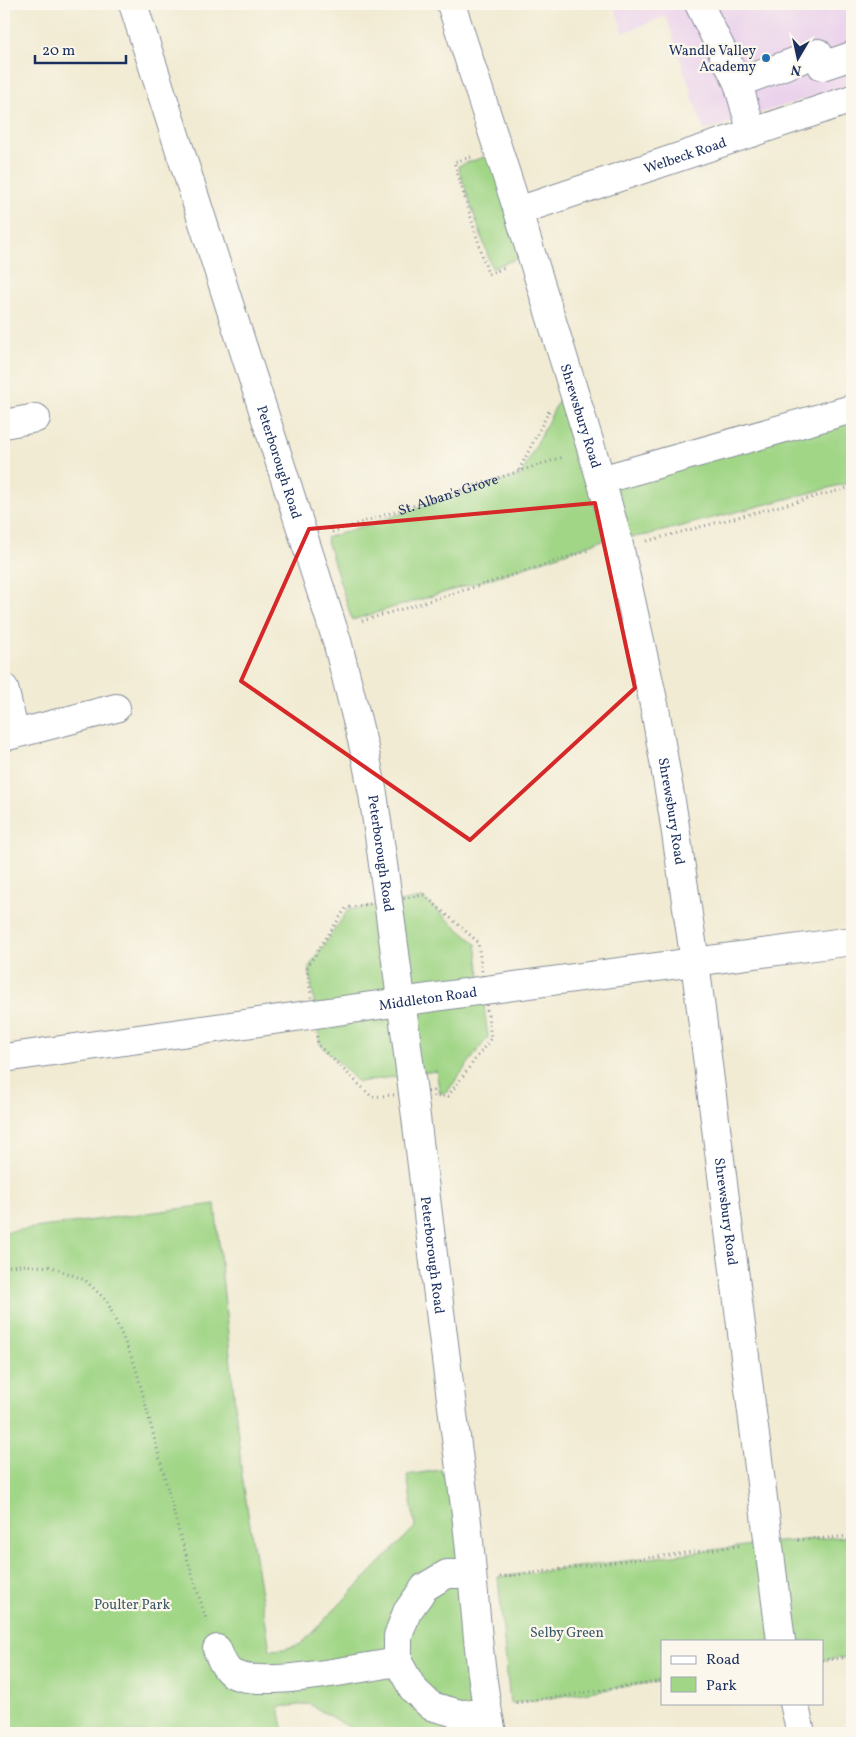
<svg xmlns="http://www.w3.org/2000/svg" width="856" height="1737" font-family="Vollkorn,serif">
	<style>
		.built { fill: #ead1ec }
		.green { fill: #a1d687; stroke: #5e8272 }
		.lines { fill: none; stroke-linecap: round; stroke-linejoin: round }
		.minor-casing { stroke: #868d98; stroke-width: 30 }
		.path { stroke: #868d98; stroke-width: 3; stroke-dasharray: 1 4; stroke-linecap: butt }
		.minor { stroke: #fff; stroke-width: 28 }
		.marked { fill: none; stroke: #d62828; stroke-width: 4; stroke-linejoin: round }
		.poi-dot { fill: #1f6fb2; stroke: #fbf7ec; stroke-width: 2 }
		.labels { text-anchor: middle; stroke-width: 4.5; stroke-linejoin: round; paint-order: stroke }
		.poi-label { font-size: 14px; fill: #1b2f5e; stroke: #fbf7ec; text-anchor: end }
		.street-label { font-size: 14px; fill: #1b2f5e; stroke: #fbf7ec }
		.park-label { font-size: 14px; fill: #3c5968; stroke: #fbf7ec }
	</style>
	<rect width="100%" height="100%" fill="#fbf7ec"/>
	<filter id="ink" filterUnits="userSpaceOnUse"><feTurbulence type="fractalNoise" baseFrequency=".02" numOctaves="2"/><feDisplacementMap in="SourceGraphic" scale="10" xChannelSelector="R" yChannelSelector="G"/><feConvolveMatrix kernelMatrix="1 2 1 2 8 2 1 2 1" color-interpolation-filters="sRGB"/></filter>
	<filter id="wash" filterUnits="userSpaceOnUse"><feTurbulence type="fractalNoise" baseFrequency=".0096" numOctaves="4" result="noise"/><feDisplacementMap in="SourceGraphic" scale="20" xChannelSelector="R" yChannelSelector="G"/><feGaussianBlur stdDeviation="1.12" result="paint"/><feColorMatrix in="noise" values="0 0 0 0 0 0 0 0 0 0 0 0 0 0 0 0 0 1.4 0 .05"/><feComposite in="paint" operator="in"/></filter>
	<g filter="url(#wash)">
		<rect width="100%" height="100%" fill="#f1ebd3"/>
		<polygon class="built" points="614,4 852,4 852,84 704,131 666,16 623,33"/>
		<g class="green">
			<polygon points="492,154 524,256 492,268 458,166"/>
			<polygon points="564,390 609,538 492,578 352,620 326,538 521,475"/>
			<polygon points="852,415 852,482 647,535 626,538 614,485"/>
			<polygon points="423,898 476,944 488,1037 447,1092 440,1093 436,1071 358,1082 320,1044 309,967 348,910"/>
			<polygon points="215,1204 242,1476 270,1650 284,1649 301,1644 415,1527 407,1475 460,1467 492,1733 359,1733 309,1704 279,1707 284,1733 4,1733 4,1232"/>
			<polygon points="852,1536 852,1657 822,1660 822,1641 662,1641 662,1681 510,1704 498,1577 768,1543"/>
		</g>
	</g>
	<g filter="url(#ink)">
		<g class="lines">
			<defs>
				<g id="minor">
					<path id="s2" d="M133 4 337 641 364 748 373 794C408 1031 433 1269 465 1506 475 1582 476 1659 492 1733"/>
					<path id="s3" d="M451 4 518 211 601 480 618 541 655 709 673 813 695 962 781 1641"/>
					<polyline points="699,4 738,83"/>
					<polyline points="752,133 738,83 818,53 822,66 852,56"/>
					<path id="s4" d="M518 211 852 99"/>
					<polyline points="4,424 36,418"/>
					<polyline points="601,480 852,409"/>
					<polyline points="4,688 15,734"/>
					<polyline points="4,737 116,708"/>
					<path id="s5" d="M4 1058 485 990 852 941"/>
					<polyline points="472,1574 447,1574 425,1587 407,1612 398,1636 398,1662 413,1689 431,1706 460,1714 487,1713"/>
					<path d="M217 1649C220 1657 225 1670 233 1674 262 1689 363 1667 398 1662"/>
					<polyline points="794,1703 801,1733"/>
				</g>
			</defs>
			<use href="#minor" class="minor-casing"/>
			<g class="path">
				<polyline points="471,157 454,162 488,274 505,268"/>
				<polyline points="519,470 549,411"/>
				<path id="s1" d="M332 532 563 457"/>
				<polyline points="647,541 852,487"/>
				<polyline points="362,621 488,583 590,550"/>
				<polygon points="424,895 478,942 491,1038 448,1096 434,1097 433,1091 372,1097 318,1045 307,967 346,908"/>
				<polyline points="4,1267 20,1265 52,1267 85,1280 107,1301 135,1365 179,1532 207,1622"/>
				<polyline points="798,1540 852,1536"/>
				<polyline points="500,1577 740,1546"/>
				<polyline points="822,1660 852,1657"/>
				<polyline points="516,1703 662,1681"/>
			</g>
			<use href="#minor" class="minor"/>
		</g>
	</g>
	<path class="marked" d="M595 503 635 688 470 840 241 681 309 529Z"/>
	<circle class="poi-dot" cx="766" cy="58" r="5"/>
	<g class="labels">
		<g class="poi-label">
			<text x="756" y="55">Wandle Valley<tspan x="756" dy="16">Academy</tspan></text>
		</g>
		<g class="street-label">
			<text dy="5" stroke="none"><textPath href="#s4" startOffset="176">Welbeck Road</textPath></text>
			<text dy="5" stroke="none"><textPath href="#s3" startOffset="432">Shrewsbury Road</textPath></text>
			<text dy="5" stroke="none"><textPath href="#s2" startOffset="481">Peterborough Road</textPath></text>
			<text dy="5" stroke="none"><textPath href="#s1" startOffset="122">St. Alban's Grove</textPath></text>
			<text dy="5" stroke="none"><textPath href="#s3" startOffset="838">Shrewsbury Road</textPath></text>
			<text dy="5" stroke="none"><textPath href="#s2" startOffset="886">Peterborough Road</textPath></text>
			<text dy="5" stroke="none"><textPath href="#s5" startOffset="428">Middleton Road</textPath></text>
			<text dy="5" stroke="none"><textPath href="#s3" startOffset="1242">Shrewsbury Road</textPath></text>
			<text dy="5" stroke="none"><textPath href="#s2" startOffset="1291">Peterborough Road</textPath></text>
		</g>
		<g class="park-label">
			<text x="132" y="1609">Poulter Park</text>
			<text x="567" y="1637">Selby Green</text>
		</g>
	</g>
	<rect width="856" height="1737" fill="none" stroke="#fbf7ec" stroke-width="20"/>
	<rect x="661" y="1640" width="162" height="65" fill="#fbf7ec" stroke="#a1a7b3"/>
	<rect x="671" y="1656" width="25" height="8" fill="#ffffff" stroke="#a1a7b3"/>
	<text x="706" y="1664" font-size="15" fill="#1b2f5e">Road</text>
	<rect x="671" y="1677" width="25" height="15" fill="#a1d687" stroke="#a1a7b3"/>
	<text x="706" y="1690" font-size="15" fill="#1b2f5e">Park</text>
	<g transform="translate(798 58) rotate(189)" stroke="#fbf7ec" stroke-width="4" paint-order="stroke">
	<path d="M0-4L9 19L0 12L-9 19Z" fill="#1b2f5e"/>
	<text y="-8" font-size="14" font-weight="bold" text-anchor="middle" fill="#1b2f5e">N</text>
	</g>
	<path d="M35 55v8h91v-8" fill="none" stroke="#1b2f5e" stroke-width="2.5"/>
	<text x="42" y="55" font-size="15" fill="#1b2f5e" stroke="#fbf7ec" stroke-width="4" paint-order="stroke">20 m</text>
</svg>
